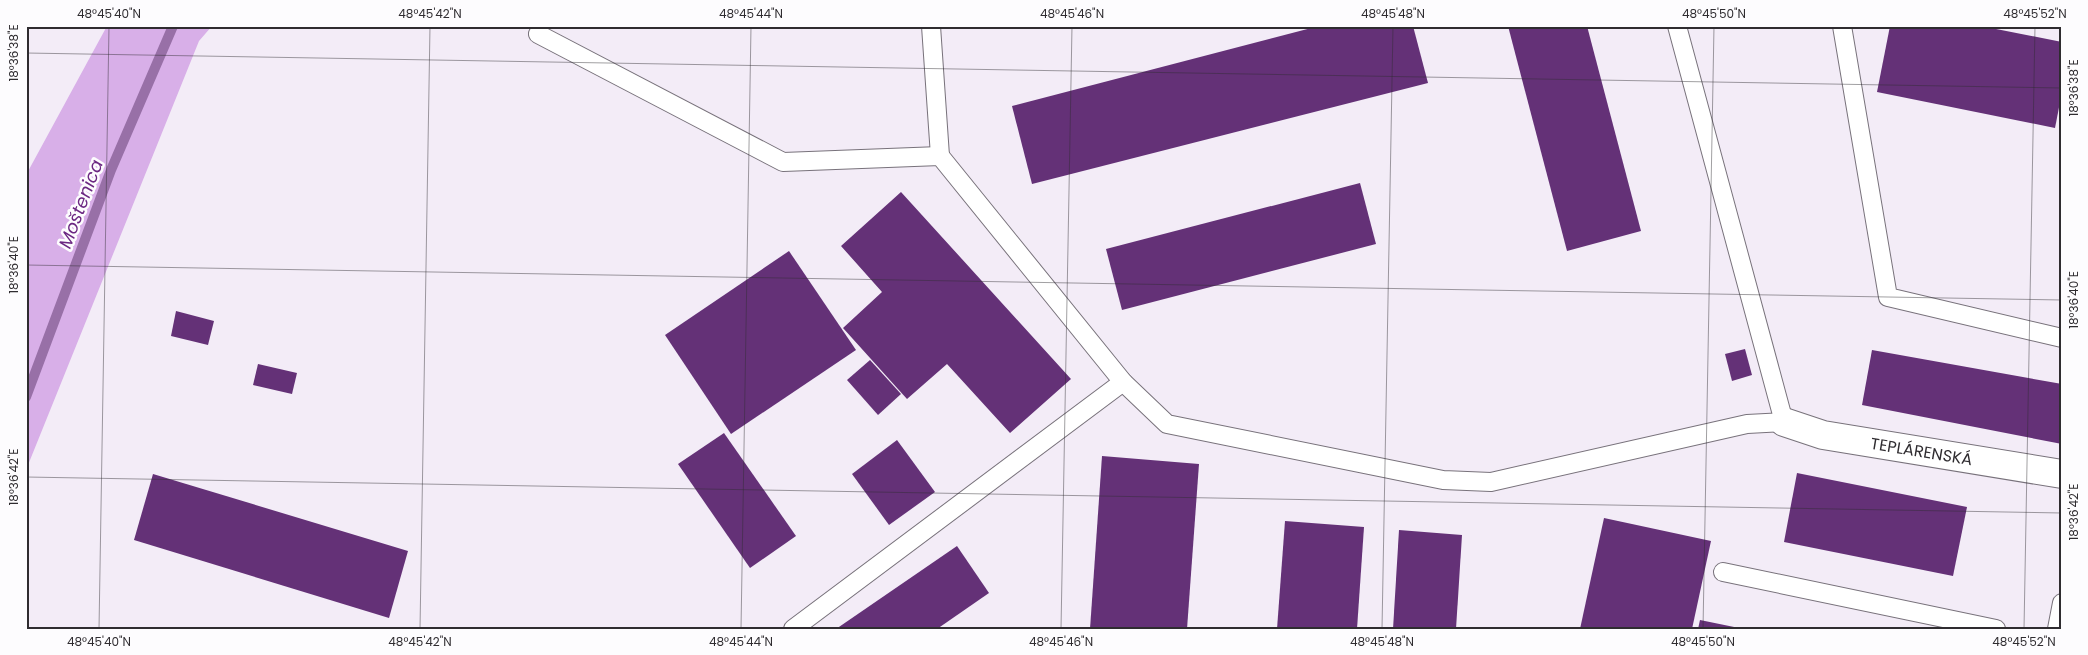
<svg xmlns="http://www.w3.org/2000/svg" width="2088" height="655" font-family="Poppins,sans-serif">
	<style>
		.green { fill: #d8afe8 }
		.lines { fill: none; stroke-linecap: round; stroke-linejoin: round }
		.stream { stroke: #9870a7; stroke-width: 10 }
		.building { fill: #643177 }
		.service-casing { stroke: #78727b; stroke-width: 20 }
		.minor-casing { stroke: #78727b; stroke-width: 30 }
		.service { stroke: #fff; stroke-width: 18 }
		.minor { stroke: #fff; stroke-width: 28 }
		.ticks { fill: none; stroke: #2f2c30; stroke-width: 1; stroke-opacity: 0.45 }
		.labels { text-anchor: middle; stroke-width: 5; stroke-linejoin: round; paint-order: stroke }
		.street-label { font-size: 16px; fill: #2f2c30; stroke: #fdfcfe }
		.water-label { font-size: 18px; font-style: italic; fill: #6b2782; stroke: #fdfcfe }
		.neatline { fill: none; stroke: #2f2c30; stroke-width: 2 }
		.ticks-label { font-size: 12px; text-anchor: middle; fill: #2f2c30 }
	</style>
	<rect width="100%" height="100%" fill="#f3ecf7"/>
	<polygon class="green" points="107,26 212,26 199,41 26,470 26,175"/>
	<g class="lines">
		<polyline class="stream" points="26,397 111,170 173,26"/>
	</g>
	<g class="building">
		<polygon points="1319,26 1413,26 1428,83 1032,184 1012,106"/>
		<polygon points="1508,26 1587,26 1641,231 1567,251"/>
		<polygon points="1890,26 1981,26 2062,42 2062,92 2055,128 1877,92"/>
		<polygon points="1360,183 1376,244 1122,310 1106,249"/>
		<polygon points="901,192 1071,379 1010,433 947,364 907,399 843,328 882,292 841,246"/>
		<polygon points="789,251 856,350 731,434 665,335"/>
		<polygon points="176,311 214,321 208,345 171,336"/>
		<polygon points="1745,349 1752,375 1732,381 1725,354"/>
		<polygon points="1872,350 2062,384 2062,444 1862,405"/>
		<polygon points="870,360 901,394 878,415 847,380"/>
		<polygon points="258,364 297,373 292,394 253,385"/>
		<polygon points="724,433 796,536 750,568 678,464"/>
		<polygon points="897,440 935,492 889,525 852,474"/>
		<polygon points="1102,456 1199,464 1187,629 1090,629"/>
		<polygon points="1797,473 1967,507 1953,576 1784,542"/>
		<polygon points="153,474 408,551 389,618 134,540"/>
		<polygon points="1604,518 1711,541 1692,629 1580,629"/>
		<polygon points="1285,521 1364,527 1357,629 1277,629"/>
		<polygon points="1399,530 1462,535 1456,629 1393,629"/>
		<polygon points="957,546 989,593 937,629 836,629"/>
		<polygon points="1700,620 1739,628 1739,629 1698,629"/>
	</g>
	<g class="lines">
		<defs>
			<g id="service">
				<polyline points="931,26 940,156"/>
				<polyline points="1842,26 1888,297 2062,338"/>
				<polyline points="538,34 783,162 940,156 1123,382 1167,424 1443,480 1491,482 1747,424 1784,422 1677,26"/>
				<polyline points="1723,572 1996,629"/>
				<polyline points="793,629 1123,382"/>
				<polyline points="2057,629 2062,603"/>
			</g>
			<g id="minor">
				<path id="s1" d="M1784 422 1823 435 2062 474"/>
			</g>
		</defs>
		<use href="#service" class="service-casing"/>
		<use href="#minor" class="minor-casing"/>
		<use href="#service" class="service"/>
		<use href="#minor" class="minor"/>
	</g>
	<path class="ticks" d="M26 53 2062 88M26 265 2062 300M26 477 2062 513M99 629 109 26M420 629 430 26M741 629 751 26M1061 629 1072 26M1382 629 1393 26M1703 629 1714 26M2024 629 2035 26"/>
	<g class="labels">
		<g class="street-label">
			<text dy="6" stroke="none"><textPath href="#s1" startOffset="141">TEPLÁRENSKÁ</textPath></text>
		</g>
		<g class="water-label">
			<text transform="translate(81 204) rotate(-69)" y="6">Moštenica</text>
		</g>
	</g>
	<rect width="2088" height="655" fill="none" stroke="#fdfcfe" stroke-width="55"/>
	<rect x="28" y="28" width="2032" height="600" class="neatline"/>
	<g class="ticks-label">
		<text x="109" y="18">48°45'40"N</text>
		<text x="430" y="18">48°45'42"N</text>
		<text x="751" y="18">48°45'44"N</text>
		<text x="1072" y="18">48°45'46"N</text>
		<text x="1393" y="18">48°45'48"N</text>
		<text x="1714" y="18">48°45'50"N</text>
		<text x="2035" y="18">48°45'52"N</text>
		<text transform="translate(14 53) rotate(-90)" y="4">18°36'38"E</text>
		<text transform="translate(2074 88) rotate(-90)" y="4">18°36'38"E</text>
		<text transform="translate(14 265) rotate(-90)" y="4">18°36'40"E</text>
		<text transform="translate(2074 300) rotate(-90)" y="4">18°36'40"E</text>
		<text transform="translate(14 477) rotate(-90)" y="4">18°36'42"E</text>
		<text transform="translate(2074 512) rotate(-90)" y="4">18°36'42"E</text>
		<text x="99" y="646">48°45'40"N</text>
		<text x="420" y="646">48°45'42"N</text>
		<text x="741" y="646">48°45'44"N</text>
		<text x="1061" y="646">48°45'46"N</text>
		<text x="1382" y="646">48°45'48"N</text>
		<text x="1703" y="646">48°45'50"N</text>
		<text x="2024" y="646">48°45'52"N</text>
	</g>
</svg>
